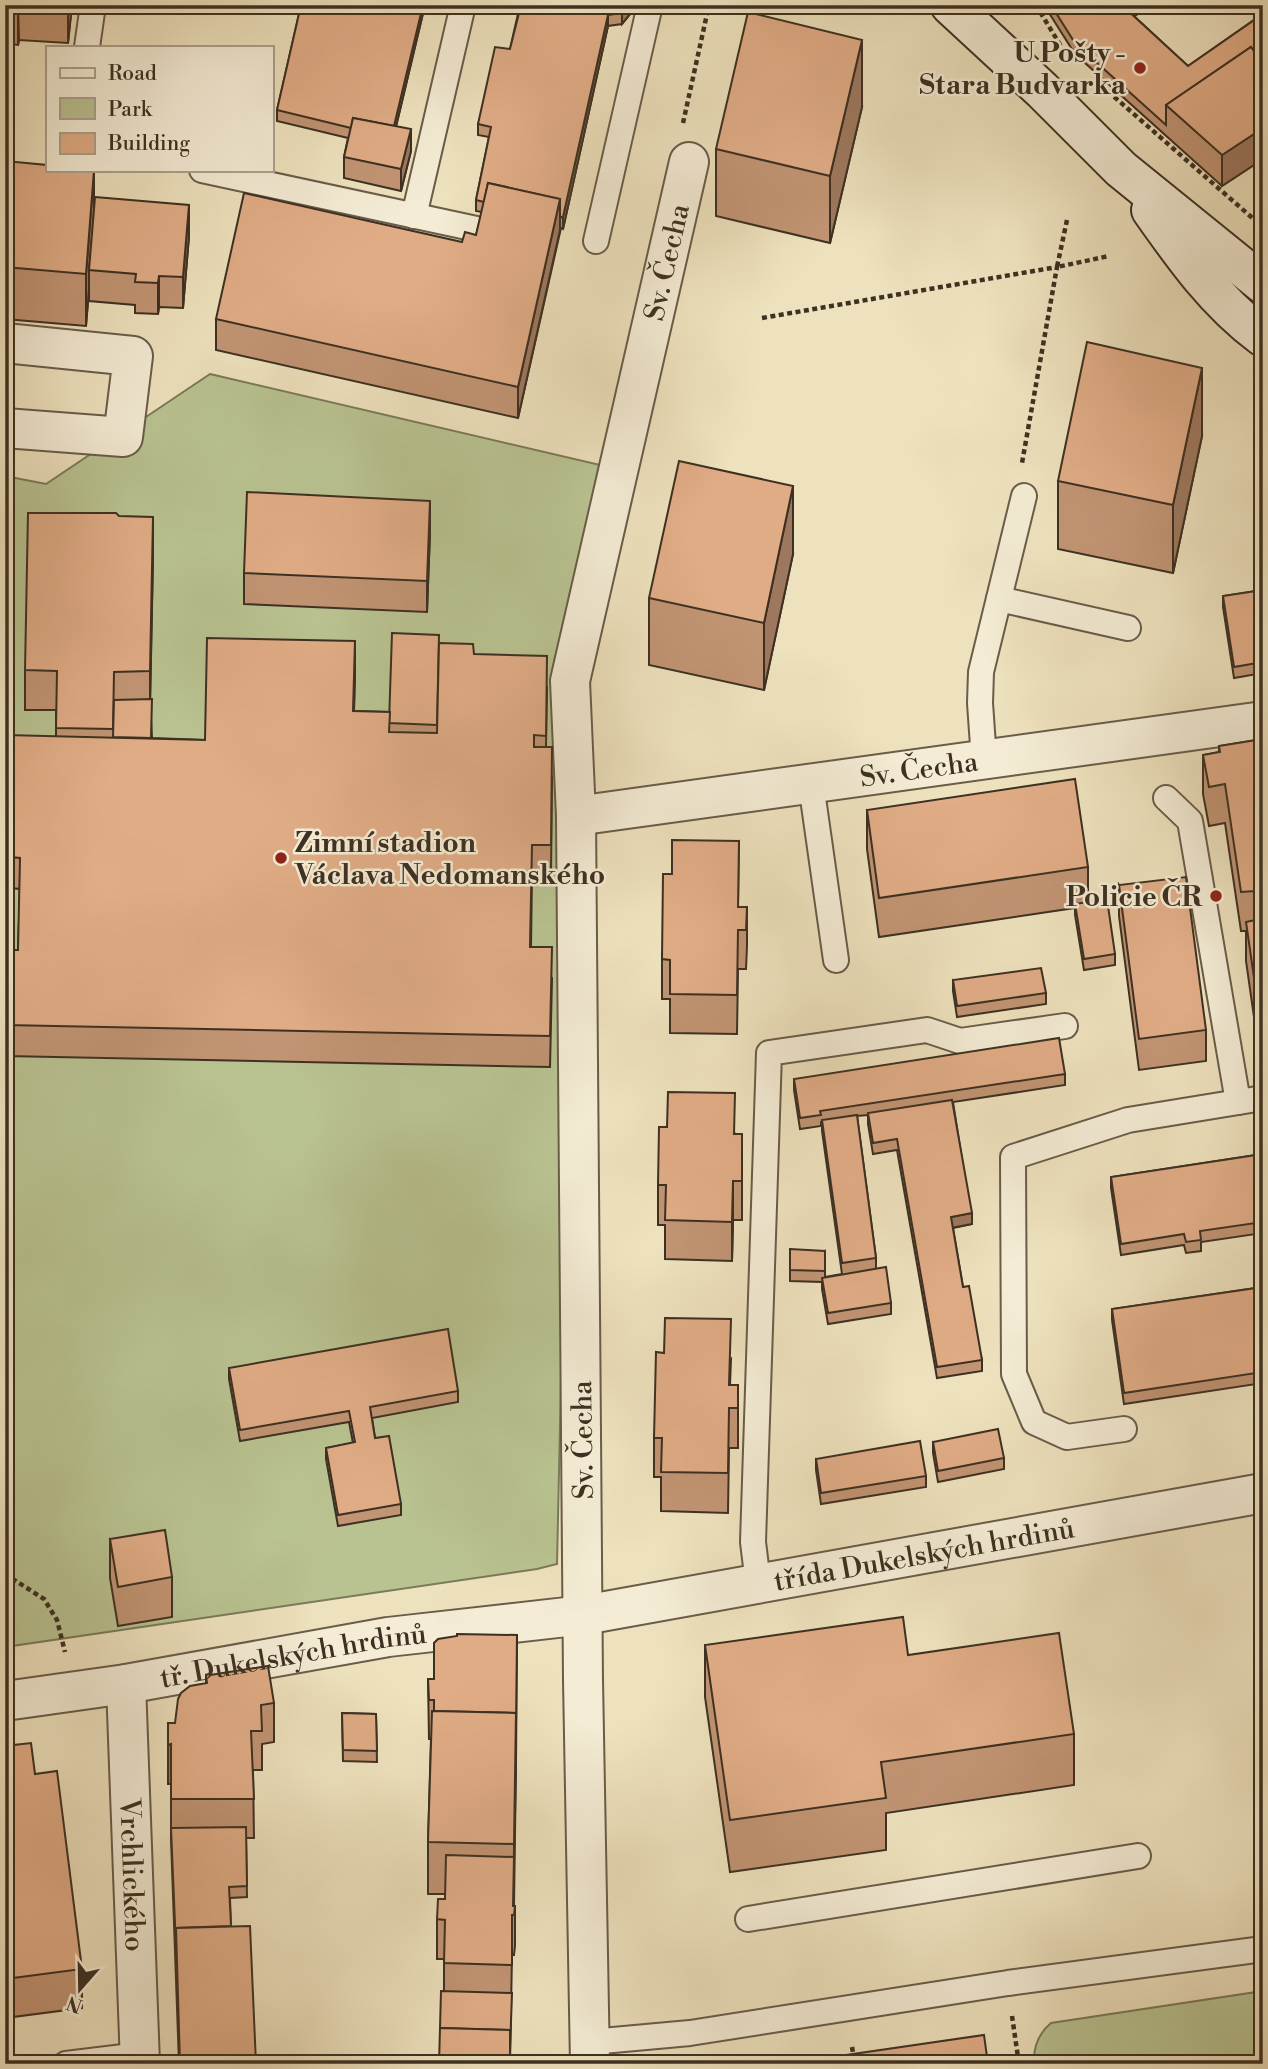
<svg xmlns="http://www.w3.org/2000/svg" width="1268" height="2069" font-family="'Libre Bodoni',serif">
	<style>
		.green { fill: #b9c391; stroke: #7b7a5a; stroke-width: 2 }
		.lines { fill: none; stroke-linecap: round; stroke-linejoin: round }
		.service-casing { stroke: #695c49; stroke-width: 28 }
		.minor-casing { stroke: #695c49; stroke-width: 42 }
		.secondary-casing { stroke: #3d3022; stroke-width: 42 }
		.path { stroke: #3d3022; stroke-width: 4.5; stroke-dasharray: 5 3.5; stroke-linecap: butt }
		.service { stroke: #f4ecd5; stroke-width: 24 }
		.minor { stroke: #f4ecd5; stroke-width: 38 }
		.secondary { stroke: #f4ecd5; stroke-width: 38 }
		.wall { fill: #c19473; stroke: #3d3022; stroke-width: 2 }
		.shaded-wall { fill: #9d785e; stroke: #3d3022; stroke-width: 2 }
		.building { fill: #e0ac86; stroke: #3d3022; stroke-width: 2 }
		.poi-dot { fill: #8f2418; stroke: #f4ecd5; stroke-width: 2.5 }
		.labels { text-anchor: middle; stroke-width: 5; stroke-linejoin: round; paint-order: stroke }
		.poi-label { font-size: 28px; font-weight: bold; fill: #3d3022; stroke: #f4ecd5; text-anchor: end }
		.street-label { font-size: 28px; fill: #3d3022; stroke: #f4ecd5 }
	</style>
	<rect width="100%" height="100%" fill="#eee2be"/>
	<filter id="stains"><feTurbulence type="fractalNoise" baseFrequency=".00286" numOctaves="4"/><feColorMatrix values="0 0 0 0 .2 0 0 0 0 .09 0 0 0 0 .02 0 0 0 .5 -.17"/></filter>
	<radialGradient id="worn" r=".72"><stop offset=".6" stop-color="#630" stop-opacity="0"/><stop offset="1" stop-color="#630" stop-opacity=".3"/></radialGradient>
	<g class="green">
		<polygon points="210,374 613,468 561,680 571,924 557,1564 537,1569 5,1647 5,476 46,484"/>
		<path d="M1263 1991V2064H1034C1033 2047 1038 2034 1051 2023Z"/>
	</g>
	<g class="lines">
		<defs>
			<g id="service">
				<polyline points="87,47 93,5"/>
				<polyline points="202,170 481,230"/>
				<polyline points="414,216 463,5"/>
				<polyline points="596,241 650,5"/>
				<polyline points="999,599 1128,628"/>
				<polyline points="984,760 980,703 981,672 1024,496"/>
				<polyline points="811,784 836,960"/>
				<polyline points="1166,798 1190,821 1238,1102"/>
				<polyline points="1124,1429 1067,1437 1034,1422 1014,1374 1013,1157 1128,1120 1263,1098"/>
				<polyline points="758,1583 753,1542 769,1053 927,1030 960,1041 1065,1026"/>
				<polyline points="748,1919 1138,1856"/>
				<polyline points="591,2042 690,2033 1008,1983 1263,1949"/>
				<polyline points="66,2064 140,2055"/>
			</g>
			<g id="minor">
				<polyline points="5,343 133,356 123,437 5,428"/>
				<path id="s1" d="M576 816 1263 721"/>
				<path id="s2" d="M126 1684 140 2064"/>
				<path id="s3" d="M5 1701 126 1684 388 1637 584 1615 1263 1493"/>
				<path id="s4" d="M590 2064 583 1680 576 816 570 681 689 162"/>
			</g>
			<g id="secondary">
				<polyline points="950,5 1042,90 1121,169 1263,284"/>
				<path d="M1151 210C1184 257 1216 302 1263 337"/>
			</g>
		</defs>
		<use href="#service" class="service-casing"/>
		<use href="#minor" class="minor-casing"/>
		<use href="#secondary" class="secondary-casing"/>
		<g class="path">
			<polyline points="1036,5 1065,53"/>
			<polyline points="1095,80 1257,222"/>
			<polyline points="683,123 709,5"/>
			<polyline points="1067,220 1057,267 1109,256"/>
			<polyline points="762,318 1057,267 1022,463"/>
			<polyline points="5,1574 44,1599 57,1620 65,1652"/>
			<polyline points="1012,2016 1019,2064"/>
			<polyline points="852,2047 855,2064"/>
		</g>
		<use href="#service" class="service"/>
		<use href="#minor" class="minor"/>
		<use href="#secondary" class="secondary"/>
	</g>
	<g class="wall">
		<polygon points="5,5 72,5 68,43 19,40 18,45 11,44 8,79 5,79"/>
		<polygon points="301,5 425,5 396,126 411,151 401,191 344,178 344,157 348,138 277,121 277,110"/>
		<polygon points="520,5 631,5 631,13 622,24 608,26 563,229 561,228 518,418 216,350 216,319 462,242 476,235 482,212 476,211 476,200 489,137 478,135 478,124 510,49"/>
		<polygon points="1044,5 1152,5 1134,16 1188,66 1258,17 1253,11 1253,5 1263,5 1263,159 1222,186 1075,54"/>
		<polygon points="862,107 830,243 716,216 716,149"/>
		<polygon points="5,161 94,205 189,236 183,308 159,307 158,314 135,313 135,305 89,301 89,289 86,326 5,319"/>
		<polygon points="1202,436 1173,573 1058,549 1058,481"/>
		<polygon points="430,532 427,612 244,604 244,573"/>
		<polygon points="793,554 764,690 649,665 649,598"/>
		<polygon points="153,556 150,699 152,738 205,740 355,672 354,711 390,712 439,643 474,654 547,687 546,747 552,778 551,876 532,876 531,947 552,978 550,1067 5,1056 5,950 18,950 20,889 10,888 11,841 5,841 5,784 56,736 56,710 25,710 25,670"/>
		<polygon points="1263,590 1263,673 1234,678 1223,607 1223,596"/>
		<polygon points="1263,739 1263,1051 1259,1052 1246,961 1246,931 1241,931 1225,823 1209,826 1203,794 1203,755 1219,752 1219,746"/>
		<polygon points="867,810 1088,867 1088,902 1115,954 1115,965 1084,970 1075,915 1075,908 879,937 867,849"/>
		<polygon points="739,841 738,907 747,907 747,946 746,969 738,969 737,1034 670,1033 670,999 662,999 662,959 672,874"/>
		<polygon points="1119,885 1206,1030 1206,1061 1139,1070 1119,916"/>
		<polygon points="953,980 1046,993 1046,1004 957,1017 953,991"/>
		<polygon points="1065,1074 1065,1085 953,1102 972,1224 953,1228 963,1287 982,1360 982,1371 937,1378 897,1150 873,1154 868,1124 868,1115 857,1116 876,1258 876,1268 891,1303 891,1314 828,1324 822,1289 822,1282 790,1281 790,1270 825,1251 825,1277 842,1274 822,1131 822,1121 821,1122 821,1126 800,1129 794,1090 794,1079"/>
		<polygon points="735,1134 742,1173 742,1220 733,1220 732,1261 665,1259 665,1225 658,1225 658,1185"/>
		<polygon points="1263,1154 1263,1233 1201,1242 1201,1251 1186,1253 1184,1245 1121,1255 1111,1188 1111,1177"/>
		<polygon points="1263,1287 1263,1383 1124,1404 1112,1320 1112,1309"/>
		<polygon points="731,1359 730,1385 738,1385 738,1448 729,1448 728,1513 661,1511 661,1477 654,1477 654,1438"/>
		<polygon points="229,1368 458,1391 458,1402 372,1418 375,1438 401,1504 401,1515 338,1526 326,1459 326,1448 353,1443 349,1422 240,1441 229,1379"/>
		<polygon points="933,1442 1004,1458 1004,1469 938,1482 933,1453"/>
		<polygon points="816,1459 926,1476 926,1487 821,1504 816,1470"/>
		<polygon points="110,1539 172,1577 172,1617 118,1626 110,1578"/>
		<polygon points="457,1636 516,1764 514,1906 515,1906 515,1946 514,1955 512,1955 510,2064 444,1991 444,1959 437,1959 437,1919 445,1899 445,1894 428,1894 428,1842 431,1739 429,1739 428,1679 434,1679"/>
		<polygon points="705,1645 908,1655 1074,1734 1074,1785 886,1813 886,1850 730,1872 705,1697"/>
		<polygon points="206,1675 274,1703 274,1742 262,1744 262,1770 253,1770 254,1838 246,1838 247,1897 230,1898 231,1926 256,2064 179,2064 171,1839 171,1784 168,1784 168,1723 175,1723 206,1683"/>
		<polygon points="342,1713 376,1714 377,1762 343,1761"/>
		<polygon points="5,1746 35,1774 82,1969 82,2008 5,2018"/>
	</g>
	<g class="shaded-wall">
		<polygon points="11,5 11,44 8,79 8,40"/>
		<polygon points="18,5 19,40 18,45"/>
		<polygon points="68,5 72,5 68,43"/>
		<polygon points="423,5 425,5 391,148 391,137"/>
		<polygon points="629,5 631,5 631,13 622,24 622,13"/>
		<polygon points="1135,5 1152,5 1127,21 1127,10"/>
		<polygon points="608,15 608,26 563,229 563,217"/>
		<polygon points="862,40 862,107 830,243 830,176"/>
		<polygon points="1263,128 1263,159 1222,186 1222,155"/>
		<polygon points="411,129 411,151 401,191 401,169"/>
		<polygon points="94,170 94,220 89,270 89,289 86,326 86,274"/>
		<polygon points="560,199 560,230 518,418 518,387"/>
		<polygon points="189,205 189,236 183,308 183,277"/>
		<polygon points="159,276 159,307 158,314 158,283"/>
		<polygon points="1202,368 1202,436 1173,573 1173,505"/>
		<polygon points="793,486 793,554 764,690 764,623"/>
		<polygon points="430,501 430,532 427,612 427,581"/>
		<polygon points="153,517 153,556 150,710 150,671"/>
		<polygon points="355,641 355,672 353,742 353,711"/>
		<polygon points="733,1181 733,1220 732,1261 732,1222"/>
		<polygon points="972,1213 972,1224 951,1228 951,1217"/>
		<polygon points="517,1635 516,1764 513,1915 516,1713"/>
		<polygon points="171,1744 171,1784 168,1784 168,1745"/>
	</g>
	<g class="building">
		<polygon points="5,5 11,5 8,40 5,40"/>
		<polygon points="301,5 423,5 394,126 353,118 351,128 277,110"/>
		<polygon points="521,5 629,5 622,13 608,15 563,217 561,217 560,219 560,199 488,183 484,202 476,200 491,127 478,124 495,47 510,49"/>
		<polygon points="1051,5 1135,5 1127,10 1188,66 1263,14 1263,58 1260,60 1251,47 1166,105 1166,125 1075,43"/>
		<polygon points="1257,5 1263,5 1263,13"/>
		<polygon points="748,12 862,40 830,176 716,149"/>
		<polygon points="1251,47 1263,64 1263,128 1222,155 1166,105"/>
		<polygon points="353,118 411,129 401,169 344,157"/>
		<polygon points="5,161 47,165 47,170 94,170 86,274 5,267"/>
		<polygon points="488,183 560,199 518,387 216,319 244,193 462,242 465,232 476,235"/>
		<polygon points="95,197 189,205 183,277 159,276 158,283 135,282 136,274 89,270"/>
		<polygon points="1087,342 1202,368 1173,505 1058,481"/>
		<polygon points="679,461 793,486 764,623 649,598"/>
		<polygon points="247,492 430,501 427,581 244,573"/>
		<polygon points="28,513 116,513 119,516 153,517 150,671 114,672 113,729 56,728 57,671 25,670"/>
		<polygon points="1263,590 1263,662 1234,667 1223,596"/>
		<polygon points="392,633 439,635 437,725 389,723"/>
		<polygon points="207,638 355,641 353,711 390,712 389,732 437,733 439,643 473,644 474,654 547,656 546,736 534,735 534,747 552,747 551,845 532,845 530,947 552,947 550,1036 5,1025 5,950 18,950 20,858 10,857 11,810 5,810 6,735 205,740"/>
		<polygon points="152,699 151,738 113,737 114,700"/>
		<polygon points="1263,739 1263,908 1261,894 1255,891 1241,892 1225,784 1209,787 1203,755 1220,752 1219,746"/>
		<polygon points="1075,779 1088,867 879,898 867,810"/>
		<polygon points="672,840 739,841 738,907 747,907 746,930 738,930 737,995 670,994 670,960 662,959 663,874 672,874"/>
		<polygon points="1186,877 1206,1030 1139,1039 1119,885"/>
		<polygon points="1107,899 1115,954 1084,959 1075,904"/>
		<polygon points="1263,916 1263,1012 1259,1012 1246,922 1260,919"/>
		<polygon points="1041,968 1046,993 957,1006 953,980"/>
		<polygon points="1059,1038 1065,1074 820,1111 821,1115 800,1118 794,1079"/>
		<polygon points="668,1092 735,1093 734,1134 742,1134 742,1181 733,1181 732,1222 665,1220 666,1185 658,1185 659,1127 667,1127"/>
		<polygon points="952,1100 972,1213 951,1217 963,1287 969,1286 982,1360 937,1367 897,1139 873,1143 868,1113"/>
		<polygon points="857,1115 876,1258 842,1263 822,1120"/>
		<polygon points="1263,1154 1263,1222 1200,1231 1201,1240 1186,1242 1184,1234 1121,1244 1111,1177"/>
		<polygon points="790,1249 825,1251 825,1271 790,1270"/>
		<polygon points="886,1267 891,1303 828,1313 822,1278"/>
		<polygon points="1263,1287 1263,1372 1124,1393 1112,1309"/>
		<polygon points="665,1318 731,1319 729,1385 738,1385 738,1408 729,1408 728,1473 661,1472 662,1438 654,1438 656,1352 664,1353"/>
		<polygon points="448,1329 458,1391 370,1407 375,1438 389,1436 401,1504 338,1515 326,1448 355,1442 349,1411 240,1430 229,1368"/>
		<polygon points="998,1429 1004,1458 938,1471 933,1442"/>
		<polygon points="920,1441 926,1476 821,1493 816,1459"/>
		<polygon points="165,1530 172,1577 118,1587 110,1539"/>
		<polygon points="903,1617 908,1655 1059,1633 1074,1734 881,1762 886,1798 730,1820 705,1645"/>
		<polygon points="457,1634 517,1635 516,1725 516,1713 434,1711 434,1700 429,1700 428,1679 434,1679 434,1643 438,1639 457,1636"/>
		<polygon points="268,1666 274,1703 261,1705 262,1731 251,1731 254,1799 171,1799 171,1744 168,1745 168,1723 175,1723 178,1699 181,1693 190,1686 207,1683 206,1675 210,1673 210,1675"/>
		<polygon points="432,1711 516,1713 514,1844 428,1842"/>
		<polygon points="342,1713 376,1714 377,1751 343,1750"/>
		<polygon points="31,1743 35,1774 57,1771 82,1969 5,1979 5,1746"/>
		<polygon points="246,1827 247,1886 229,1887 231,1926 176,1928 176,1948 171,1828"/>
		<polygon points="446,1855 514,1857 513,1906 515,1906 514,1915 512,1915 512,1965 444,1963 445,1920 437,1919 438,1899 445,1899"/>
		<polygon points="250,1926 256,2064 180,2064 176,1928"/>
		<polygon points="441,1991 512,1993 510,2050 510,2030 440,2028"/>
		<polygon points="440,2028 510,2030 510,2064 439,2064"/>
		<polygon points="984,2035 988,2064 784,2064"/>
	</g>
	<g class="poi-dot">
		<circle cx="1140" cy="68" r="7"/>
		<circle cx="281" cy="858" r="7"/>
		<circle cx="1216" cy="896" r="7"/>
	</g>
	<g class="labels">
		<g class="poi-label">
			<text x="1126" y="62">U Pošty -<tspan x="1126" dy="32">Stara Budvarka</tspan></text>
			<text x="295" y="852" text-anchor="start">Zimní stadion<tspan x="295" dy="32">Václava Nedomanského</tspan></text>
			<text x="1202" y="906">Policie ČR</text>
		</g>
		<g class="street-label">
			<text dy="10" stroke="none"><textPath href="#s4" startOffset="1813">Sv. Čecha</textPath></text>
			<text dy="10" stroke="none"><textPath href="#s1" startOffset="346">Sv. Čecha</textPath></text>
			<text transform="translate(582 1440) rotate(-91)" y="10">Sv. Čecha</text>
			<text dy="10" stroke="none"><textPath href="#s3" startOffset="931">třída Dukelských hrdinů</textPath></text>
			<text dy="10" stroke="none"><textPath href="#s3" startOffset="292">tř. Dukelských hrdinů</textPath></text>
			<text dy="10" stroke="none"><textPath href="#s2" startOffset="191">Vrchlického</textPath></text>
		</g>
	</g>
	<rect width="1268" height="2069" fill="none" stroke="#eee2be" stroke-width="28"/>
	<rect x="7" y="7" width="1254" height="2055" fill="none" stroke="#3d3022" stroke-width="3.5"/>
	<rect x="14" y="14" width="1240" height="2041" fill="none" stroke="#3d3022" stroke-width="2"/>
	<rect x="46" y="46" width="228" height="126" fill="#f4ecd5" stroke="#aba18d" stroke-width="2"/>
	<rect x="60" y="68" width="35" height="10" fill="#f4ecd5" stroke="#aba18d" stroke-width="2"/>
	<text x="108" y="80" font-size="21" fill="#3d3022">Road</text>
	<rect x="60" y="98" width="35" height="21" fill="#b9c391" stroke="#aba18d" stroke-width="2"/>
	<text x="108" y="116" font-size="21" fill="#3d3022">Park</text>
	<rect x="60" y="133" width="35" height="21" fill="#e0ac86" stroke="#aba18d" stroke-width="2"/>
	<text x="108" y="150" font-size="21" fill="#3d3022">Building</text>
	<g transform="translate(80 1989) rotate(200)" stroke="#f4ecd5" stroke-width="5" paint-order="stroke">
	<path d="M0-5L12 26L0 18L-12 26Z" fill="#3d3022"/>
	<text y="-10" font-size="19" font-weight="bold" text-anchor="middle" fill="#3d3022">N</text>
	</g>
	<rect width="100%" height="100%" filter="url(#stains)"/>
	<rect width="100%" height="100%" fill="url(#worn)"/>
</svg>
